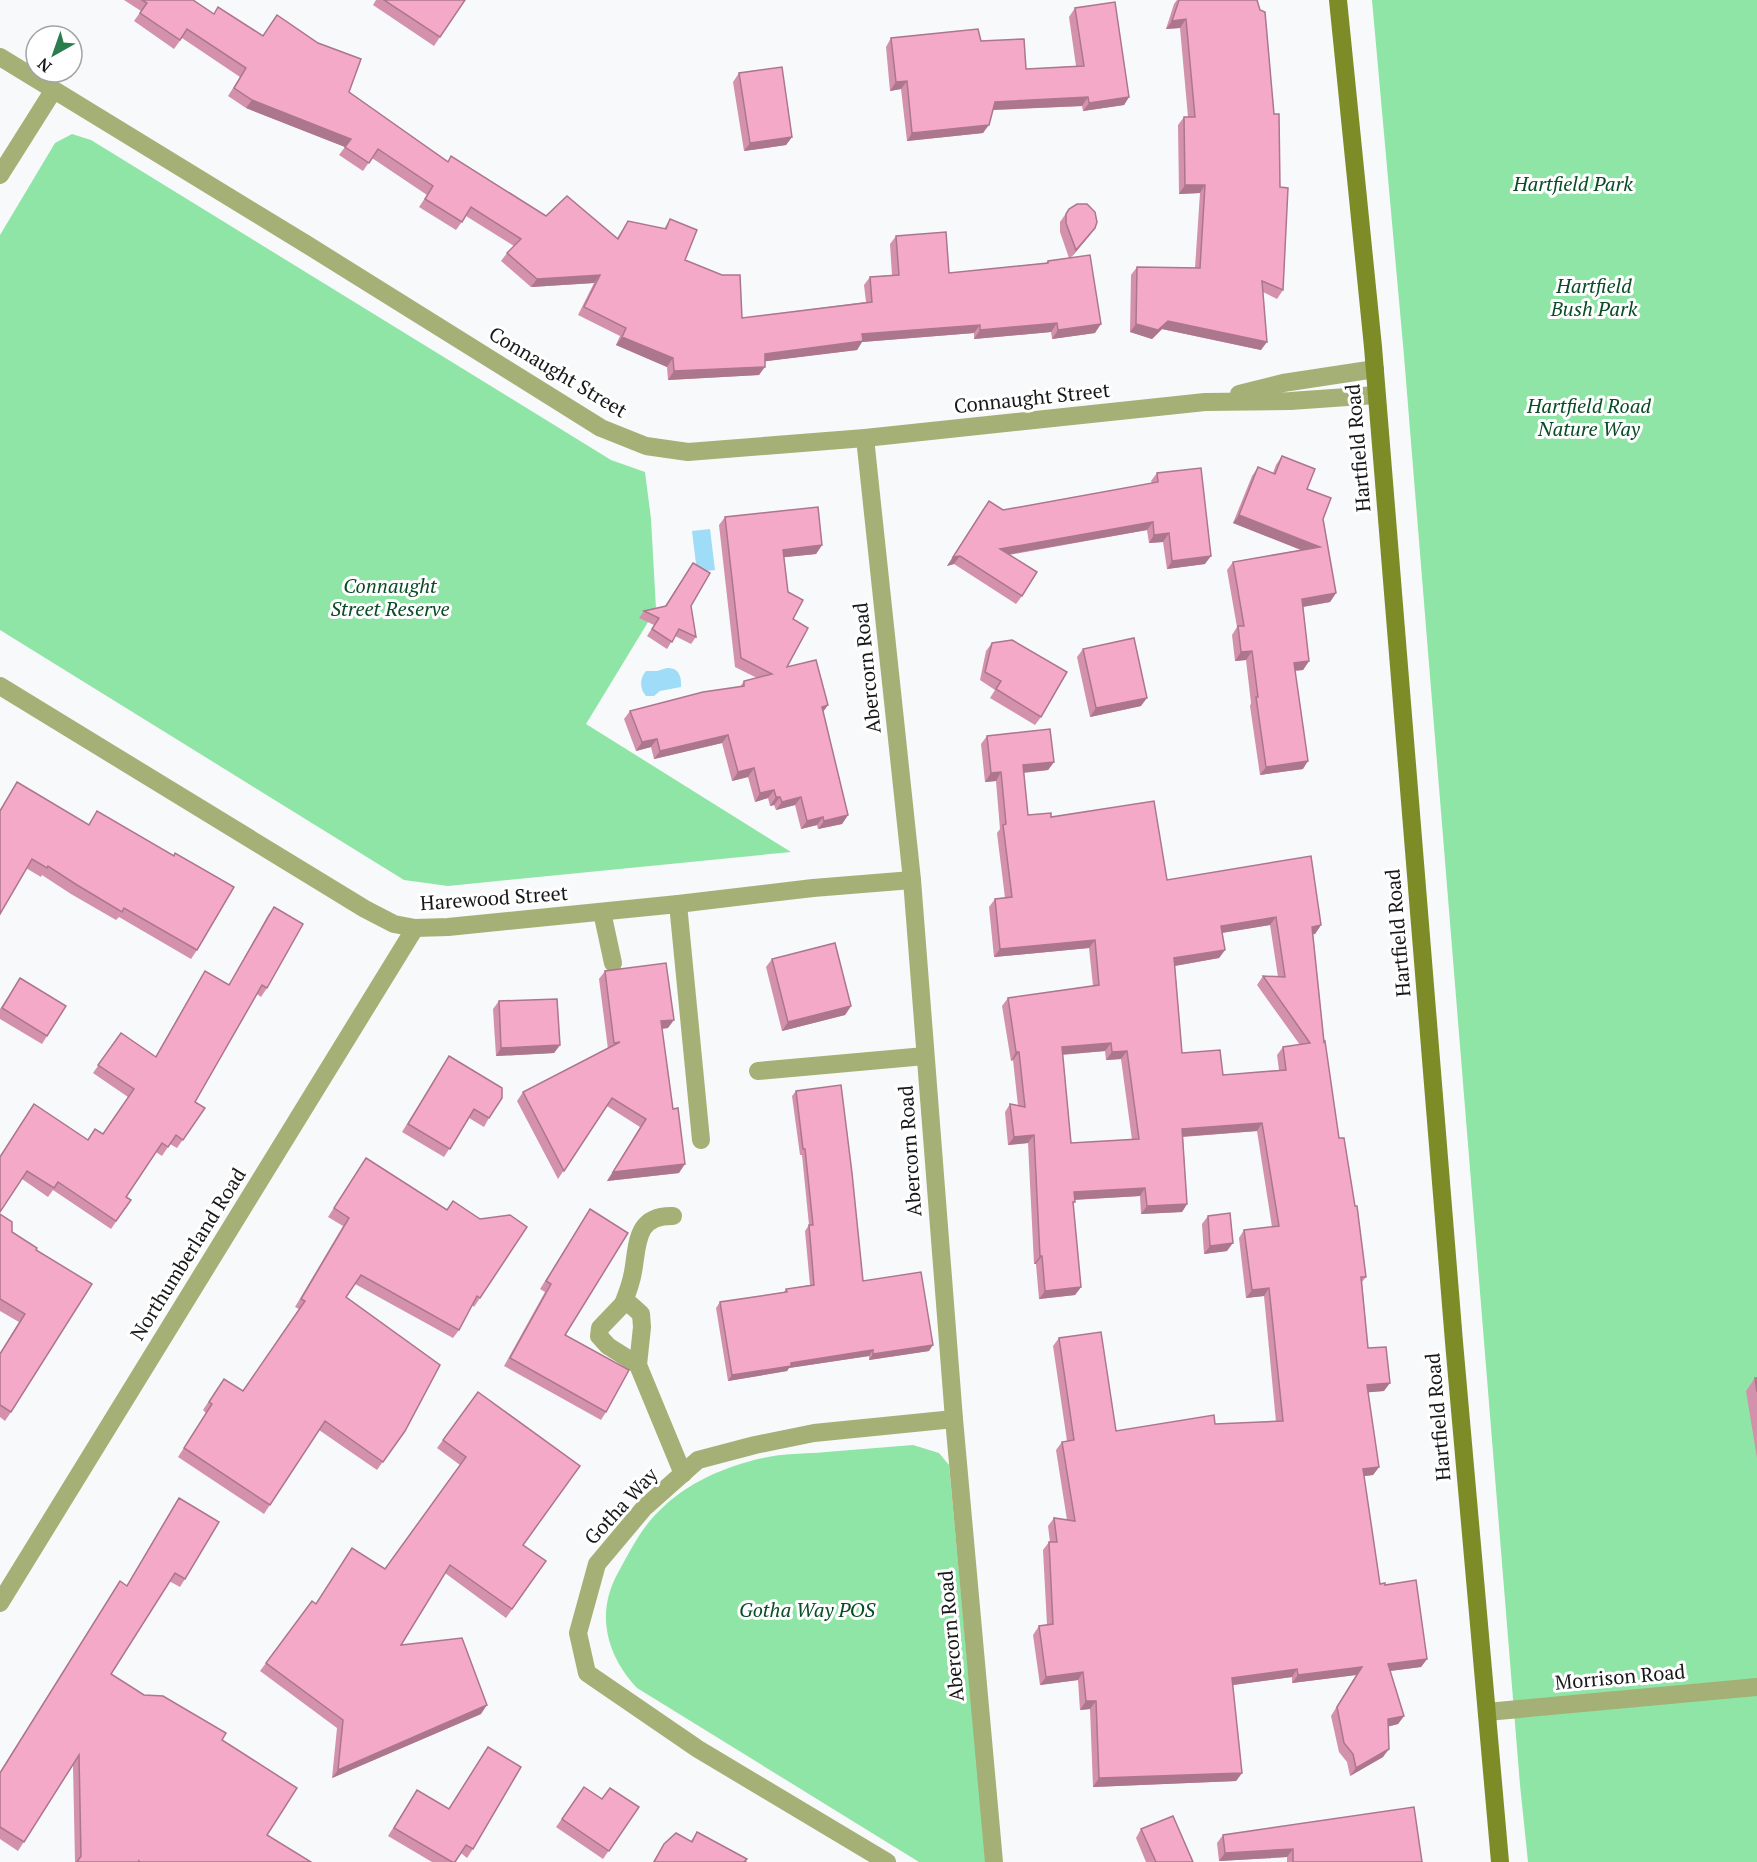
<svg xmlns="http://www.w3.org/2000/svg" width="1757" height="1862" font-family="'PT Serif',serif">
	<style>
		.green { fill: #8fe5a6 }
		.water { fill: #9edcf7 }
		.lines { fill: none; stroke-linecap: round; stroke-linejoin: round }
		.lane { stroke: #a4b075; stroke-width: 18 }
		.street { stroke: #a4b075; stroke-width: 18 }
		.secondary { stroke: #7d8c27; stroke-width: 18 }
		.wall { fill: #d391ac; fill-rule: evenodd }
		.shaded-wall { fill: #ac768c }
		.building { fill: #f5a9c8; stroke: #ac768c; stroke-width: 1.5; fill-rule: evenodd }
		.labels { text-anchor: middle; stroke-width: 6; stroke-linejoin: round; paint-order: stroke }
		.park-label { font-size: 20px; font-style: italic; fill: #094c25; stroke: #fff }
		.street-label { font-size: 20px; fill: #181819; stroke: #fff }
	</style>
	<rect width="100%" height="100%" fill="#f8f9fb"/>
	<g class="green">
		<polygon points="1372,0 1757,0 1757,1862 1528,1862 1520,1785 1404,356"/>
		<polygon points="72,134 91,140 611,460 645,472 651,519 656,609 586,724 791,852 448,886 404,880 0,630 0,235 55,143"/>
		<path d="M913 1445 939 1453 949 1465 986 1862H919L637 1688C606 1655 595 1612 619 1571 630 1551 642 1527 659 1511 686 1483 726 1466 763 1458 783 1453 806 1454 826 1452 855 1450 884 1447 913 1445Z"/>
	</g>
	<g class="water">
		<polygon points="710,529 715,570 697,572 692,531"/>
		<path d="M667 668C678 667 682 676 681 687L660 691 654 696H646C640 689 639 679 646 671H657Z"/>
	</g>
	<g class="lines">
		<g class="lane">
			<polyline points="678,904 701,1140"/>
			<polyline points="602,912 613,963"/>
			<polyline points="758,1071 925,1056"/>
			<path d="M623 1304C627 1294 631 1284 633 1272 638 1244 635 1215 673 1216"/>
			<polyline points="638,1365 642,1327 641,1314 631,1305 623,1304 600,1328 599,1336 608,1346 638,1365 683,1474"/>
		</g>
		<g class="street">
			<polyline points="0,57 306,244 601,428 646,446 688,452 865,438 1205,402 1290,401 1376,395"/>
			<polyline points="0,175 53,91"/>
			<polyline points="1239,394 1283,383 1375,369"/>
			<polyline points="865,438 912,880 954,1419 994,1862"/>
			<polyline points="0,686 365,909 394,924 415,928 448,927 678,904 813,888 912,880"/>
			<polyline points="0,1603 415,928"/>
			<polyline points="1487,1712 1757,1687"/>
			<polyline points="887,1862 698,1749 587,1673 578,1633 597,1564 644,1508 698,1460 755,1445 814,1433 954,1419"/>
		</g>
		<polyline class="secondary" points="1338,0 1373,347 1454,1342 1500,1862"/>
	</g>
	<g class="wall">
		<polygon points="124,0 193,0 213,14 349,92 448,161 546,216 617,238 628,221 664,229 670,219 685,260 742,318 866,302 864,285 870,277 892,275 890,244 896,236 949,273 1046,263 1048,261 1069,258 1060,232 1060,222 1069,209 1089,236 1070,258 1095,333 1052,339 1051,332 974,339 974,333 862,342 857,350 765,361 759,375 668,380 667,367 616,345 620,336 578,315 594,283 531,287 501,261 507,253 514,246 466,216 456,230 419,207 427,195 372,158 363,171 339,155 345,147 246,108 228,96 240,77 182,38 174,49 134,21 141,11"/>
		<polygon points="376,0 465,0 434,46 373,5"/>
		<polygon points="1177,0 1257,0 1280,187 1283,290 1277,299 1263,292 1261,350 1162,329 1152,339 1130,332 1131,275 1137,267 1195,268 1200,193 1179,194 1178,125 1184,117 1188,117 1180,28 1166,29 1174,4"/>
		<polygon points="1075,8 1129,97 1124,105 1083,111 1082,106 993,110 983,133 907,141 901,89 890,91 886,47 891,38 981,41 1026,69 1076,66 1069,17"/>
		<polygon points="739,73 792,137 786,145 744,151 733,82"/>
		<polygon points="1282,456 1307,489 1323,519 1336,593 1330,602 1303,607 1309,661 1303,670 1295,671 1303,769 1260,775 1250,706 1251,703 1246,660 1235,661 1232,635 1237,627 1227,570 1233,562 1301,550 1233,523 1252,476 1258,467 1273,473 1276,465"/>
		<polygon points="1157,473 1205,564 1167,569 1163,542 1149,543 1147,530 1009,555 1022,596 1016,604 954,564 947,566 983,509 1003,510 1152,483 1151,481"/>
		<polygon points="725,517 822,545 816,554 784,557 788,592 793,619 787,667 828,705 823,712 848,815 842,824 818,829 817,825 801,829 795,805 776,810 774,805 770,806 768,798 755,802 748,777 732,781 722,743 654,759 651,747 636,751 624,719 630,711 740,687 744,681 757,678 735,667 719,525"/>
		<polygon points="693,563 691,606 696,637 691,644 675,636 667,649 647,636 654,625 639,618 644,611 665,606"/>
		<polygon points="992,643 1041,717 1035,725 990,698 995,690 980,680 986,651"/>
		<polygon points="1083,649 1141,706 1090,717 1077,657"/>
		<path d="M987 736 1054 762 1048 770 1024 773 1028 815 1051 817 1167 880 1321 925 1315 934H1313L1324 1042 1339 1138 1366 1277 1362 1282 1368 1348 1384 1391 1368 1392 1379 1467 1373 1475 1364 1476 1380 1584 1385 1585 1427 1659 1421 1667 1390 1671 1404 1716 1398 1724 1389 1726 1383 1757 1350 1776 1347 1762 1339 1752 1331 1716 1356 1675 1292 1683V1677L1232 1685 1242 1773 1236 1781 1093 1787 1090 1709 1080 1710 1078 1680 1040 1685 1033 1635 1039 1626 1047 1625 1043 1550 1049 1542H1050L1048 1526 1054 1518 1067 1520 1056 1450 1062 1442 1067 1441 1053 1346 1059 1338 1116 1431 1215 1424 1276 1422 1264 1296 1246 1298 1239 1238 1244 1230 1272 1227 1257 1131 1183 1137 1187 1204 1182 1212 1141 1214 1140 1196 1075 1200 1073 1205 1081 1287 1075 1295 1039 1299 1036 1264H1034L1028 1143 1008 1145 1005 1112 1010 1104 1018 1106 1013 1060 1011 1061 1002 1006 1008 998 1093 986 1089 948 994 957 989 907 995 899 1005 898 997 833 1000 829 996 781 985 782 981 744ZM1270 925 1278 977 1263 976 1257 985 1300 1045 1283 1047 1277 1055 1279 1070 1223 1075 1182 1053 1175 966 1219 958 1225 950 1222 933ZM1105 1051 1106 1060 1121 1059 1132 1140 1071 1143 1062 1055Z"/>
		<polygon points="17,782 88,825 97,811 197,950 191,959 119,917 116,920 71,894 42,875 41,877 26,868 0,914 0,810"/>
		<polygon points="274,907 267,988 261,997 257,994 195,1102 205,1108 177,1148 170,1144 162,1156 156,1152 126,1197 131,1200 111,1229 53,1190 48,1197 22,1179 0,1157 88,1139 103,1134 128,1097 93,1073 121,1033 155,1057 200,979 205,971 229,985 268,915"/>
		<polygon points="772,959 851,1006 845,1015 782,1031 766,967"/>
		<polygon points="605,971 668,1028 662,1029 679,1173 607,1181 640,1127 607,1106 558,1179 517,1101 523,1092 608,1049 599,979"/>
		<polygon points="20,978 47,1036 42,1044 0,1019 0,1009"/>
		<polygon points="499,1001 560,1045 554,1053 496,1056 493,1009"/>
		<polygon points="449,1056 489,1118 484,1127 469,1118 444,1157 402,1132"/>
		<polygon points="796,1091 863,1281 929,1351 869,1360 869,1356 789,1368 787,1371 728,1381 716,1308 720,1302 784,1292 786,1289 810,1285 805,1231 809,1225 802,1155 800,1155 792,1096"/>
		<polygon points="360,1167 480,1298 474,1307 472,1305 459,1330 453,1338 355,1284 346,1297 405,1431 377,1470 319,1430 264,1514 178,1457 206,1413 203,1410 218,1387 243,1391 299,1309 295,1307 343,1226 328,1217"/>
		<polygon points="590,1209 565,1335 606,1412 601,1420 504,1366 545,1292 540,1289"/>
		<polygon points="0,1214 12,1232 36,1250 11,1412 5,1421 0,1417 0,1353 19,1322 0,1311"/>
		<polygon points="1208,1216 1227,1251 1204,1254 1202,1224"/>
		<polygon points="1755,1378 1757,1378 1757,1458 1746,1391"/>
		<polygon points="478,1392 523,1545 546,1561 506,1618 445,1573 401,1645 481,1714 332,1778 337,1728 260,1671 312,1601 316,1604 352,1548 385,1569 460,1465 437,1448"/>
		<polygon points="179,1498 185,1579 180,1587 169,1581 111,1674 144,1695 222,1740 267,1835 311,1862 75,1862 73,1765 18,1851 0,1839 0,1772 114,1590 120,1581 127,1586 173,1507"/>
		<polygon points="488,1747 473,1849 467,1858 461,1853 455,1862 432,1862 388,1836 417,1790 449,1809"/>
		<polygon points="584,1787 602,1799 639,1807 603,1859 556,1827"/>
		<polygon points="1141,1829 1193,1862 1146,1862 1136,1838"/>
		<polygon points="697,1832 745,1861 746,1862 653,1862 664,1844 691,1841"/>
		<polygon points="1223,1835 1422,1862 1287,1862 1287,1857 1219,1861 1217,1843"/>
	</g>
	<g class="shaded-wall">
		<polygon points="1186,19 1180,28 1166,29 1172,21"/>
		<polygon points="907,81 901,89 890,91 896,82"/>
		<polygon points="1088,97 1082,106 989,110 995,102"/>
		<polygon points="1129,97 1124,105 1083,111 1089,103"/>
		<polygon points="252,100 351,139 345,147 246,108"/>
		<polygon points="989,125 983,133 907,141 912,133"/>
		<polygon points="792,137 786,145 744,151 750,143"/>
		<polygon points="1185,185 1205,185 1200,193 1179,194"/>
		<polygon points="1095,228 1089,236 1070,259 1076,250"/>
		<polygon points="600,275 594,283 531,287 537,279"/>
		<polygon points="1168,321 1267,342 1261,350 1162,329 1152,339 1130,332 1136,324"/>
		<polygon points="1057,323 1051,332 974,339 980,330"/>
		<polygon points="1101,324 1095,333 1052,339 1058,330"/>
		<polygon points="980,325 974,333 862,342 857,350 759,362 765,354 862,334"/>
		<polygon points="622,337 673,358 667,367 616,345"/>
		<polygon points="765,367 759,375 668,380 674,371"/>
		<polygon points="1239,515 1320,547 1314,555 1233,523"/>
		<polygon points="1153,522 1147,530 994,557 1000,549"/>
		<polygon points="1169,533 1163,542 1149,543 1154,535"/>
		<polygon points="822,545 816,554 777,558 783,550"/>
		<polygon points="960,556 954,564 947,566 953,557"/>
		<polygon points="1211,556 1205,564 1167,569 1172,561"/>
		<polygon points="1336,593 1330,602 1296,608 1302,599"/>
		<polygon points="1252,651 1246,660 1235,661 1241,652"/>
		<polygon points="1309,661 1303,670 1288,671 1294,663"/>
		<polygon points="1147,698 1141,706 1090,717 1096,708"/>
		<polygon points="828,705 822,713 822,707"/>
		<polygon points="728,735 722,743 654,759 660,751"/>
		<polygon points="657,739 651,747 636,751 642,742"/>
		<polygon points="1308,761 1303,769 1260,775 1266,767"/>
		<polygon points="1054,762 1048,770 1017,773 1023,765"/>
		<polygon points="754,768 748,777 732,781 738,772"/>
		<polygon points="1001,772 996,781 985,782 991,773"/>
		<polygon points="774,790 768,798 755,802 760,793"/>
		<polygon points="776,797 780,797 774,805 770,806"/>
		<polygon points="801,797 795,805 776,810 782,802"/>
		<polygon points="848,815 842,824 818,829 824,821"/>
		<polygon points="823,817 817,825 801,829 807,821"/>
		<polygon points="1276,917 1270,925 1215,934 1221,926"/>
		<polygon points="1321,925 1315,934 1306,935 1312,927"/>
		<polygon points="1095,940 1089,948 994,957 1000,949"/>
		<polygon points="1225,950 1219,958 1168,967 1174,958"/>
		<polygon points="851,1006 845,1015 782,1031 788,1022"/>
		<polygon points="674,1020 668,1028 656,1029 661,1021"/>
		<polygon points="1111,1043 1105,1051 1056,1055 1062,1047"/>
		<polygon points="560,1045 554,1053 496,1056 501,1048"/>
		<polygon points="1127,1051 1121,1059 1106,1060 1112,1052"/>
		<polygon points="1016,1052 1019,1052 1013,1060 1011,1061"/>
		<polygon points="1262,1123 1257,1131 1177,1137 1182,1129"/>
		<polygon points="1034,1135 1028,1143 1008,1145 1014,1137"/>
		<polygon points="685,1164 679,1173 607,1181 613,1172"/>
		<polygon points="1145,1188 1140,1196 1068,1200 1074,1192"/>
		<polygon points="1187,1204 1182,1212 1141,1214 1147,1206"/>
		<polygon points="1233,1243 1227,1251 1204,1254 1210,1246"/>
		<polygon points="1040,1256 1042,1256 1036,1264 1034,1264"/>
		<polygon points="1081,1287 1075,1295 1039,1299 1045,1291"/>
		<polygon points="1269,1288 1264,1296 1246,1298 1252,1290"/>
		<polygon points="933,1345 929,1351 869,1360 873,1354"/>
		<polygon points="873,1350 869,1356 789,1368 787,1371 728,1381 732,1375 791,1363"/>
		<polygon points="1390,1383 1384,1391 1361,1393 1367,1385"/>
		<polygon points="1379,1467 1373,1475 1357,1477 1363,1469"/>
		<polygon points="1427,1659 1421,1667 1382,1672 1388,1664"/>
		<polygon points="1362,1667 1356,1675 1292,1683 1298,1675"/>
		<polygon points="1297,1669 1292,1677 1226,1686 1232,1678"/>
		<polygon points="1083,1672 1078,1680 1040,1685 1046,1677"/>
		<polygon points="1086,1701 1096,1701 1090,1709 1080,1710"/>
		<polygon points="487,1705 481,1714 332,1778 338,1770"/>
		<polygon points="1404,1716 1398,1724 1383,1728 1388,1719"/>
		<polygon points="1389,1749 1383,1757 1350,1776 1356,1768"/>
		<polygon points="1242,1773 1236,1781 1093,1787 1099,1778"/>
		<polygon points="1293,1849 1287,1857 1219,1861 1225,1853"/>
	</g>
	<g class="building">
		<polygon points="142,0 193,0 214,14 218,7 263,36 277,15 318,43 361,59 349,92 448,162 451,156 546,216 567,196 618,239 628,221 666,229 670,219 697,230 685,260 722,275 740,275 742,318 872,302 870,277 899,275 896,236 946,232 949,273 1048,263 1048,261 1090,255 1101,324 1058,330 1057,323 980,330 980,325 862,334 863,341 765,354 765,367 674,371 673,358 622,337 626,328 584,307 600,275 537,279 507,253 521,239 471,207 462,222 425,199 433,186 378,149 369,163 345,147 351,139 252,100 234,88 246,68 187,29 180,40 140,13 147,3"/>
		<polygon points="384,0 465,0 440,37"/>
		<polygon points="1179,0 1257,0 1260,10 1265,12 1274,114 1279,114 1280,187 1288,188 1283,290 1262,281 1267,342 1168,321 1158,330 1136,324 1137,267 1200,268 1205,185 1185,185 1184,117 1195,117 1186,19 1172,21"/>
		<polygon points="1115,2 1129,97 1089,103 1088,97 995,102 989,125 912,133 907,81 896,82 891,38 978,29 981,41 1024,39 1026,69 1084,66 1075,8"/>
		<polygon points="782,67 792,137 750,143 739,73"/>
		<polygon points="1077,204 1087,204 1095,212 1097,222 1095,228 1076,250 1066,223 1066,214 1069,209"/>
		<polygon points="1282,456 1315,469 1307,489 1331,498 1323,519 1336,593 1302,599 1309,661 1294,663 1308,761 1266,767 1256,697 1258,697 1252,651 1241,652 1238,626 1244,626 1233,562 1320,547 1239,515 1258,467 1275,474"/>
		<polygon points="1201,468 1211,556 1172,561 1169,533 1154,535 1153,522 1000,549 1037,572 1022,596 960,556 953,557 989,501 1003,510 1158,482 1157,473"/>
		<polygon points="818,507 822,545 783,550 788,592 803,600 793,619 808,628 787,667 816,660 828,705 822,707 848,815 824,821 823,817 807,821 801,797 782,802 780,797 776,797 774,790 760,793 754,768 738,772 728,735 660,751 657,739 642,742 630,711 703,692 744,686 744,681 772,674 741,658 725,517"/>
		<polygon points="693,563 710,573 691,606 696,637 679,629 672,642 652,629 659,618 644,611 666,606"/>
		<polygon points="1134,638 1147,698 1096,708 1083,649"/>
		<polygon points="1012,640 1067,672 1041,717 996,689 1001,681 985,672 992,643"/>
		<path d="M1050 729 1054 762 1023 765 1028 815 1051 813V817L1154 801 1167 880 1311 856 1321 925 1312 927 1324 1042 1325 1041 1339 1138H1344L1355 1206H1357L1366 1277H1361L1368 1348 1386 1347 1390 1383 1367 1385 1379 1467 1363 1469 1380 1584 1385 1583V1585L1416 1580 1427 1659 1388 1664 1404 1716 1388 1719 1389 1749 1356 1768 1353 1754 1344 1743 1337 1707 1362 1667 1298 1675 1297 1669 1232 1678 1242 1773 1099 1778 1096 1701H1086L1083 1672 1046 1677 1039 1626 1053 1624 1049 1542H1057L1054 1518 1075 1521 1062 1442 1074 1440 1059 1338 1101 1332 1116 1431 1214 1415 1215 1424 1283 1421 1269 1288 1252 1290 1244 1230 1279 1226 1262 1123 1182 1129 1187 1204 1147 1206 1145 1188 1074 1192 1075 1202H1073L1081 1287 1045 1291 1042 1256H1040L1034 1135 1014 1137 1010 1104 1025 1107 1019 1052H1016L1008 998 1099 985 1095 940 1000 949 995 899 1012 897 1003 825 1006 824 1001 772 991 773 987 736ZM1276 917 1285 977 1263 976 1310 1043 1283 1047 1286 1070 1223 1075 1220 1050 1182 1053 1174 958 1225 950 1221 926ZM1111 1043 1112 1052 1127 1051 1139 1139 1071 1143 1062 1047Z"/>
		<polygon points="17,782 89,825 97,811 174,856 175,853 234,887 197,950 124,908 122,912 77,885 48,866 47,868 32,859 0,914 0,811"/>
		<polygon points="274,907 303,924 267,988 262,985 195,1102 205,1108 183,1140 176,1135 168,1147 162,1143 126,1197 131,1200 116,1221 58,1182 54,1188 27,1171 0,1212 0,1157 34,1104 88,1140 95,1129 103,1134 134,1089 98,1065 121,1033 156,1057 205,971 229,985"/>
		<polygon points="835,943 851,1006 788,1022 772,959"/>
		<polygon points="666,963 674,1020 661,1021 673,1109 678,1108 685,1164 613,1172 646,1119 612,1098 564,1171 523,1092 620,1042 614,1043 605,971"/>
		<polygon points="20,978 66,1006 47,1036 2,1008"/>
		<polygon points="557,999 560,1045 501,1048 499,1001"/>
		<polygon points="449,1056 502,1088 502,1098 489,1118 474,1109 450,1149 408,1124"/>
		<polygon points="841,1085 852,1173 863,1281 921,1272 933,1345 873,1354 873,1350 791,1363 791,1366 732,1375 720,1302 787,1292 786,1289 814,1285 809,1225 813,1225 805,1149 803,1149 796,1091"/>
		<polygon points="366,1158 447,1210 453,1201 480,1219 510,1215 527,1227 480,1298 477,1296 459,1330 361,1275 346,1297 440,1365 405,1431 383,1462 325,1421 270,1505 184,1448 212,1404 209,1402 224,1379 243,1391 305,1301 301,1299 349,1218 334,1208"/>
		<polygon points="590,1209 628,1233 565,1335 629,1370 606,1412 510,1358 551,1284 546,1281"/>
		<polygon points="1230,1213 1233,1243 1210,1246 1208,1216"/>
		<polygon points="0,1214 12,1222 12,1232 37,1248 36,1250 92,1284 11,1412 0,1405 0,1354 25,1314 0,1299"/>
		<polygon points="1755,1378 1757,1378 1757,1392"/>
		<polygon points="478,1392 580,1466 523,1545 546,1561 512,1609 450,1565 401,1645 462,1638 487,1705 338,1770 343,1720 266,1663 312,1601 316,1604 352,1548 385,1569 466,1457 443,1440"/>
		<polygon points="179,1498 219,1522 185,1579 175,1573 111,1674 144,1695 163,1696 226,1733 222,1740 297,1788 267,1835 311,1862 140,1862 139,1861 139,1862 77,1862 81,1856 79,1755 24,1842 0,1827 0,1773 120,1581 127,1586"/>
		<polygon points="488,1747 521,1767 473,1849 466,1845 455,1862 452,1862 394,1828 417,1790 449,1809"/>
		<polygon points="584,1787 602,1799 610,1788 639,1807 609,1851 562,1819"/>
		<polygon points="1414,1807 1422,1862 1293,1862 1293,1849 1225,1853 1223,1835"/>
		<polygon points="1173,1816 1193,1862 1156,1862 1141,1829"/>
		<polygon points="697,1832 747,1859 745,1861 746,1862 654,1862 664,1844 676,1833 692,1842"/>
	</g>
	<g class="labels">
		<g class="park-label">
			<text x="1573" y="191">Hartfield Park</text>
			<text x="1594" y="293">Hartfield<tspan x="1594" dy="23">Bush Park</tspan></text>
			<text x="1589" y="413">Hartfield Road<tspan x="1589" dy="23">Nature Way</tspan></text>
			<text x="390" y="593">Connaught<tspan x="390" dy="23">Street Reserve</tspan></text>
			<text x="807" y="1617">Gotha Way POS</text>
		</g>
		<g class="street-label">
			<text transform="translate(558 372) rotate(31)" y="7">Connaught Street</text>
			<text transform="translate(1032 398) rotate(-6)" y="7">Connaught Street</text>
			<text transform="translate(1358 448) rotate(-95)" y="7">Hartfield Road</text>
			<text transform="translate(867 668) rotate(-96)" y="7">Abercorn Road</text>
			<text transform="translate(494 898) rotate(-4)" y="7">Harewood Street</text>
			<text transform="translate(1398 933) rotate(-95)" y="7">Hartfield Road</text>
			<text transform="translate(910 1151) rotate(-94)" y="7">Abercorn Road</text>
			<text transform="translate(188 1254) rotate(-58)" y="7">Northumberland Road</text>
			<text transform="translate(1438 1417) rotate(-95)" y="7">Hartfield Road</text>
			<text transform="translate(621 1506) rotate(-47)" y="7">Gotha Way</text>
			<text transform="translate(951 1636) rotate(-95)" y="7">Abercorn Road</text>
			<text transform="translate(1620 1677) rotate(-5)" y="7">Morrison Road</text>
		</g>
	</g>
	<g transform="translate(54 54) rotate(220)"><circle r="28" fill="#ffffff" stroke="#a3a3a3" stroke-width="1.5"/>
	<path d="M0-4.5L10 22L0 15L-10 22Z" fill="#2b7d4e"/>
	<text y="-9" font-size="16" font-weight="bold" text-anchor="middle" fill="#181819">N</text>
	</g>
</svg>
